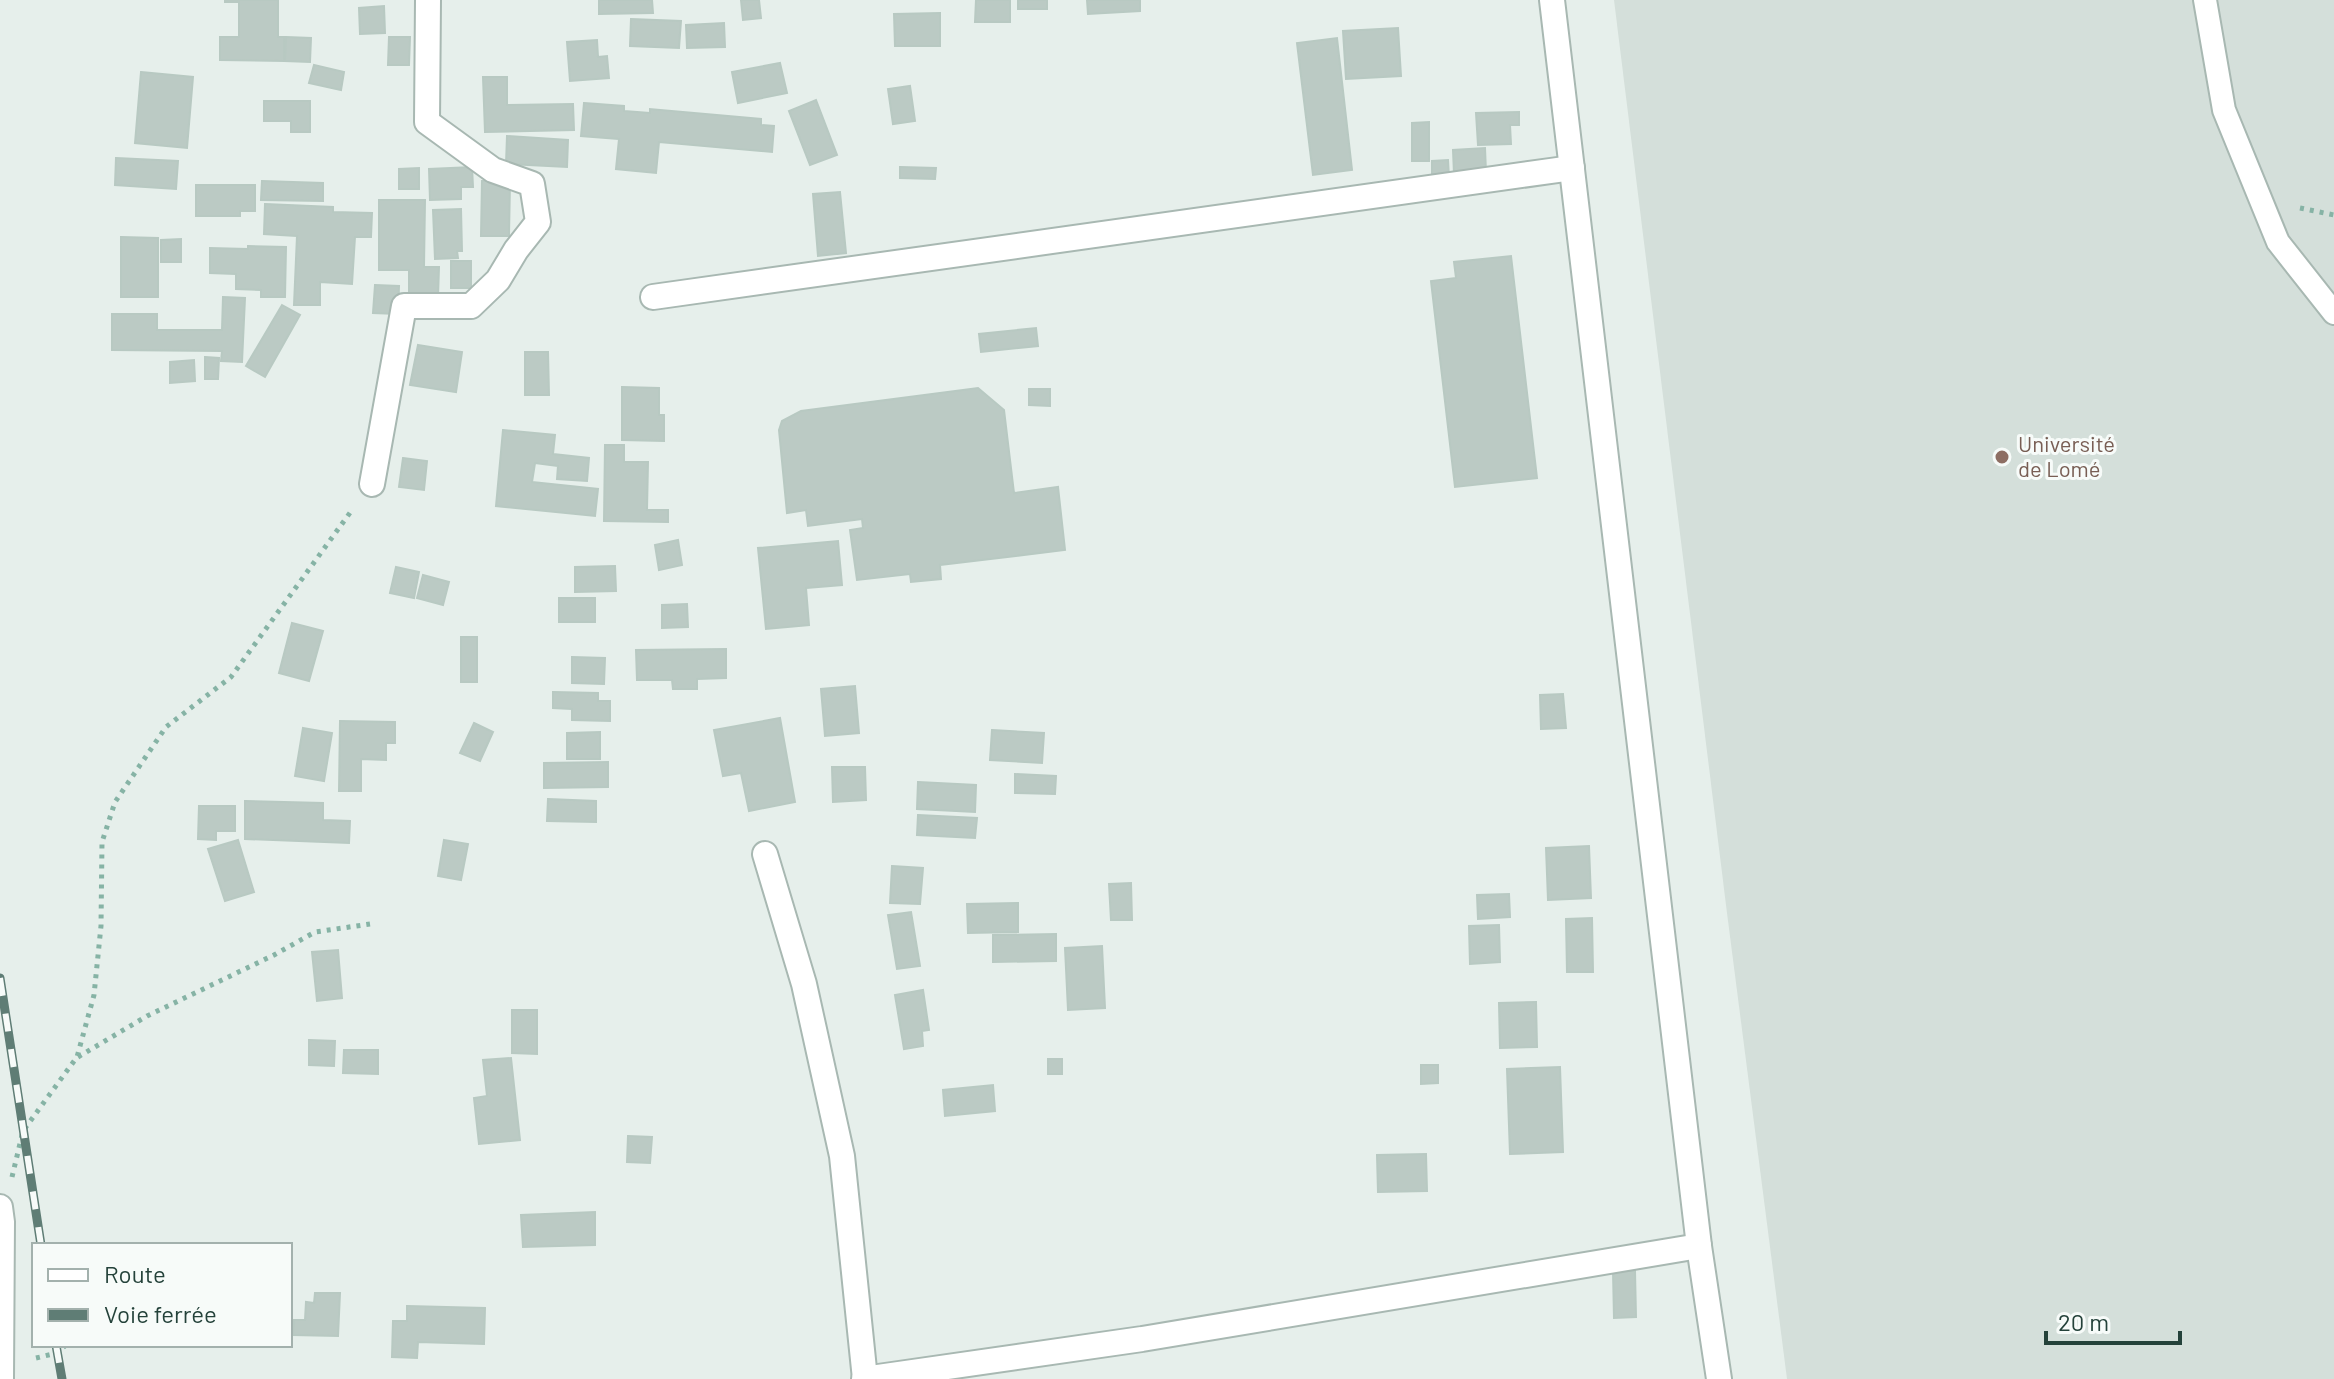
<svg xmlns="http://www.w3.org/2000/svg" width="2334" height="1379" font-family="Barlow,sans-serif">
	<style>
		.built { fill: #d4dfda }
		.building { fill: #bbcac4; stroke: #b8c9c2; stroke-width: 2 }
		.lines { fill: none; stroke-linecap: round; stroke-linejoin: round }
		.service-casing { stroke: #a8b8b2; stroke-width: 26 }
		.minor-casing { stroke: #a8b8b2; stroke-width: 28 }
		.path { stroke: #86b3a5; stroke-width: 5; stroke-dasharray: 4 6; stroke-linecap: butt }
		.service { stroke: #fff; stroke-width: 22 }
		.minor { stroke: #fff; stroke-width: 24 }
		.rail-casing { stroke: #5f7d75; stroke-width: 9 }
		.rail { stroke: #f7fbf9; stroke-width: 6; stroke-dasharray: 18; stroke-linecap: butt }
		.education-dot { fill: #8d6e63; stroke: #f7fbf9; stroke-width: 3 }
		.labels { text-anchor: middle; stroke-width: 6; stroke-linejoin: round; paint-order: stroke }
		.education-label { font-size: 22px; fill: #785e54; stroke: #f7fbf9; text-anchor: start }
	</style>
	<rect width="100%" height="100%" fill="#e6efeb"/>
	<polygon class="built" points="1614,0 2334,0 2334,1379 1787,1379 1727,913"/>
	<g class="building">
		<polygon points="225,0 278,0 278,37 284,37 284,61 220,60 220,37 239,37 239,2 225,2"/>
		<polygon points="599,0 652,0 653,13 599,14"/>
		<polygon points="741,0 759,0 761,18 743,20"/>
		<polygon points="976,0 1010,0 1010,22 975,22"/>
		<rect x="1018" y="0" width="29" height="9"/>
		<polygon points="1087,0 1140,0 1140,11 1088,14"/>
		<polygon points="384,6 385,33 360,34 359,8"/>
		<polygon points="940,13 940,46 895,46 894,14"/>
		<polygon points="631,19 681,21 679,48 630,46"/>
		<polygon points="724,23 725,47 687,48 686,25"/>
		<polygon points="1398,28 1401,76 1346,79 1343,31"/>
		<polygon points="286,37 311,38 310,62 285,61"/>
		<polygon points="389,37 410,37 409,65 388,65"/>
		<polygon points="1337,38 1352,170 1313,175 1297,43"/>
		<polygon points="597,40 598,57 607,56 609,78 570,81 567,42"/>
		<polygon points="780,63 787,93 738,103 732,72"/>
		<polygon points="314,65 344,72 341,90 309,83"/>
		<polygon points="141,72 193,77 187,148 135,143"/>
		<polygon points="483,77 507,77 507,105 573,104 574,130 485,132"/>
		<polygon points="910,86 915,121 893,124 888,89"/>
		<polygon points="816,100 837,155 810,165 789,111"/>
		<polygon points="264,101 310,101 310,132 291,132 291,121 264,121"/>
		<polygon points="584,103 624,106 624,111 650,113 650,109 761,119 761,125 774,126 772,152 659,142 656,173 616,169 619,139 581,136"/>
		<polygon points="1519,112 1519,125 1510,125 1511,144 1478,145 1476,113"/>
		<polygon points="1429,122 1429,161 1412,161 1412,123"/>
		<polygon points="507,136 568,140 567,167 506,164"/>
		<polygon points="1485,148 1486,172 1454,174 1453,150"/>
		<polygon points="116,158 178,161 176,189 115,185"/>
		<polygon points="1448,160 1449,178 1432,178 1432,161"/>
		<polygon points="472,167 473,187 461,187 461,199 430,200 429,169"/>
		<polygon points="900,167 936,168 935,179 900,178"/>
		<polygon points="419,168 419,189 399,189 399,169"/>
		<polygon points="262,181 323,183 323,201 261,200"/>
		<polygon points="482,181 510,181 509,236 481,236"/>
		<polygon points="196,185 255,185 255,211 240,211 240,216 196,216"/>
		<polygon points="840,192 846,253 818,256 813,194"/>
		<polygon points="379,200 425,200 424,267 439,267 438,297 409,297 409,270 379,270"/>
		<polygon points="265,204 333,207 333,212 372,213 371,237 355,237 352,284 320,282 320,305 294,305 297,236 264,234"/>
		<polygon points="461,209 462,251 457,251 458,258 435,259 433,210"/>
		<polygon points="121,237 158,238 158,297 121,297"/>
		<polygon points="181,239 181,262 161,262 161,240"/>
		<polygon points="248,246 286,247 285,297 261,297 261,290 236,289 236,274 210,273 210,248 248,249"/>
		<polygon points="1511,256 1537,478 1455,487 1431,281 1456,278 1454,262"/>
		<rect x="451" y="261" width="20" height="27"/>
		<polygon points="375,285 399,286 398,314 373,313"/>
		<polygon points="223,297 245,298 242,362 221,361 222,351 112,350 112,314 157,314 157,330 222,330"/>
		<polygon points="282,305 300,315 265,377 246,366"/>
		<polygon points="1036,328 1038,346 981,352 979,334"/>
		<polygon points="418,345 462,352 456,392 410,385"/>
		<polygon points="525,352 548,352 549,395 525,395"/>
		<polygon points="205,357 219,358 218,379 205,379"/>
		<polygon points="194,360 195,381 170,383 170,362"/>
		<polygon points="622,387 659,388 659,415 664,415 664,441 622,440"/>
		<polygon points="978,388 1004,410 1014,493 1058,487 1065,550 940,565 941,579 911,582 910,574 857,580 850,530 863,528 862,519 808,526 806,510 787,513 779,430 782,421 801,411"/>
		<polygon points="1029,389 1050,389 1050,406 1029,405"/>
		<polygon points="503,430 555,435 553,454 589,458 587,481 557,479 558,466 535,463 532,482 598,489 595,516 496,506"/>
		<polygon points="605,445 624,445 624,462 648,462 647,510 668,510 668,522 604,521"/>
		<polygon points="403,458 427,461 424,490 399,487"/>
		<polygon points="678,540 682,565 659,570 655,545"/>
		<polygon points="838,541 842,585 806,588 809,625 766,629 758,548"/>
		<polygon points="615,566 616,591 575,592 575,567"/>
		<polygon points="396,567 419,572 414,598 390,593"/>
		<polygon points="423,575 449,582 443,605 417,598"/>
		<rect x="559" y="598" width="36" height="24"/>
		<polygon points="687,604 688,627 662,628 662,605"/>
		<polygon points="292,623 323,631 309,681 279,673"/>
		<rect x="461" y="637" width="16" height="45"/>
		<polygon points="726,649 726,678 697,679 697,689 673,689 672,680 637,680 636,650"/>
		<polygon points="572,657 605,658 604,684 572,683"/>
		<polygon points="855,686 859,733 825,736 821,689"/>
		<polygon points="553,692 598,693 598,701 610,701 610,721 572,720 572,709 553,708"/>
		<polygon points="1563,694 1566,728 1541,729 1540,695"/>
		<polygon points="780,718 795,802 749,811 741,773 723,776 714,730"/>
		<polygon points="340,721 395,722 395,743 386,743 386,760 361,759 361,791 339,791"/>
		<polygon points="474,723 493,732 480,761 460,753"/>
		<polygon points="303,728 332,733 324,781 295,776"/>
		<polygon points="992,730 1044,733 1042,763 990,760"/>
		<polygon points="600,732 600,759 567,759 567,733"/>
		<polygon points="608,762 608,787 544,788 544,763"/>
		<polygon points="832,767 865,767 866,800 833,802"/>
		<polygon points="1015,774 1056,776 1055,794 1015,793"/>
		<polygon points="918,782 976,785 975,812 917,809"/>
		<polygon points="548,799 596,801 596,822 547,821"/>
		<polygon points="245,801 323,803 323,820 350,821 349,843 245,839"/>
		<polygon points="199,806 235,806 235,831 216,831 216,840 198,839"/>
		<polygon points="918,815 977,818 975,838 917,835"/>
		<polygon points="238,840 254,892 225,901 208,849"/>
		<polygon points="444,840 468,844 461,880 438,876"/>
		<polygon points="1589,846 1591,898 1548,900 1546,848"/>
		<polygon points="892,866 923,868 920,904 890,903"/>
		<polygon points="1131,883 1132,920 1111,920 1109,884"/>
		<polygon points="1509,894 1510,917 1478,919 1477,895"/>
		<polygon points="1018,903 1018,932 968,933 967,904"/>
		<polygon points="911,912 920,966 897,969 888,915"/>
		<polygon points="1592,918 1593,972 1567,972 1566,919"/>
		<polygon points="1499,925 1500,962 1470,964 1469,926"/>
		<polygon points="1056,934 1056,961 993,962 993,935"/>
		<polygon points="1102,946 1105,1008 1068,1010 1065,948"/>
		<polygon points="338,950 342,998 317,1001 312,952"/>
		<polygon points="923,990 929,1030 922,1031 923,1046 904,1049 895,995"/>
		<polygon points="1536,1002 1537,1047 1500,1048 1499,1003"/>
		<polygon points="512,1010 537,1010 537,1054 512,1053"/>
		<polygon points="309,1040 335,1041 334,1066 309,1065"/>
		<polygon points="344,1050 378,1050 378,1074 343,1073"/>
		<polygon points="511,1058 520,1140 479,1144 474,1098 487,1096 483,1060"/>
		<rect x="1048" y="1059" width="14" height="15"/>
		<polygon points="1421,1065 1438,1065 1438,1083 1421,1084"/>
		<polygon points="1560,1067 1563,1152 1510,1154 1507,1069"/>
		<polygon points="993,1085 995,1111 945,1116 943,1090"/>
		<polygon points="628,1136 652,1137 650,1163 627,1162"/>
		<polygon points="1426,1154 1427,1191 1378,1192 1377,1155"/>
		<polygon points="595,1212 595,1245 523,1247 521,1215"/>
		<polygon points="1613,1271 1635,1271 1636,1317 1614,1318"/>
		<polygon points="315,1293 340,1293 338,1336 293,1335 294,1320 305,1320 306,1302 314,1303"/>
		<polygon points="407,1306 485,1308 484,1344 418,1342 417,1358 392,1357 393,1321 407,1321"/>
	</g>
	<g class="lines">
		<defs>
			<polyline id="service" points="2205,0 2224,110 2278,242 2334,313"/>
			<g id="minor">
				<polyline points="1552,0 1699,1246 1719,1379"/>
				<polyline points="653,297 1572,168"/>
				<polyline points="372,484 404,306 471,306 498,280 516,250 538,222 532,184 493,170 427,122 428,0"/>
				<polyline points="765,854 804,984 842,1156 865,1379"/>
				<polyline points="0,1207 2,1222 1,1379"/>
				<polyline points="864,1379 1142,1339 1699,1246"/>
			</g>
		</defs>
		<use href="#service" class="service-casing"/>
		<use href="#minor" class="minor-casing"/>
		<g class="path">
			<polyline points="2300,208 2334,215"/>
			<polyline points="78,1057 147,1016 274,955 315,932 370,924"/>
			<polyline points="12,1177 23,1131 77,1057 94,995 101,926 102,842 115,802 166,727 231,677 352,510"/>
			<polyline points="36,1358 57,1353 66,1345"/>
		</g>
		<use href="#service" class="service"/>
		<use href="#minor" class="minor"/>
		<defs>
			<g id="rail">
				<polyline points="0,978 41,1245"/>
				<polyline points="56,1345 62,1379"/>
			</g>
		</defs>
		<use href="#rail" class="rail-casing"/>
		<use href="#rail" class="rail"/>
	</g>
	<circle class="education-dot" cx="2002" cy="457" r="8"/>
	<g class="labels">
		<g class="education-label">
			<text x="2018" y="452">Université<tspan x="2018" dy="25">de Lomé</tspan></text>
		</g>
	</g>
	<rect x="32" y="1243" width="260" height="104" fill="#f7fbf9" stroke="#a3b1ad" stroke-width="2"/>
	<rect x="48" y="1269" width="40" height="12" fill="#ffffff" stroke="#a3b1ad" stroke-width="2"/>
	<text x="104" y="1283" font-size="24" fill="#24423a">Route</text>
	<rect x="48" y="1309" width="40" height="12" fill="#5f7d75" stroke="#a3b1ad" stroke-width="2"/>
	<text x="104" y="1323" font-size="24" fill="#24423a">Voie ferrée</text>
	<path d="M2046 1331v12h134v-12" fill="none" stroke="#24423a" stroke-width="4"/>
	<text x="2058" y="1331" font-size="24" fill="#24423a" stroke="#f7fbf9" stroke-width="6" paint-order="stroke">20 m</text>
</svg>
